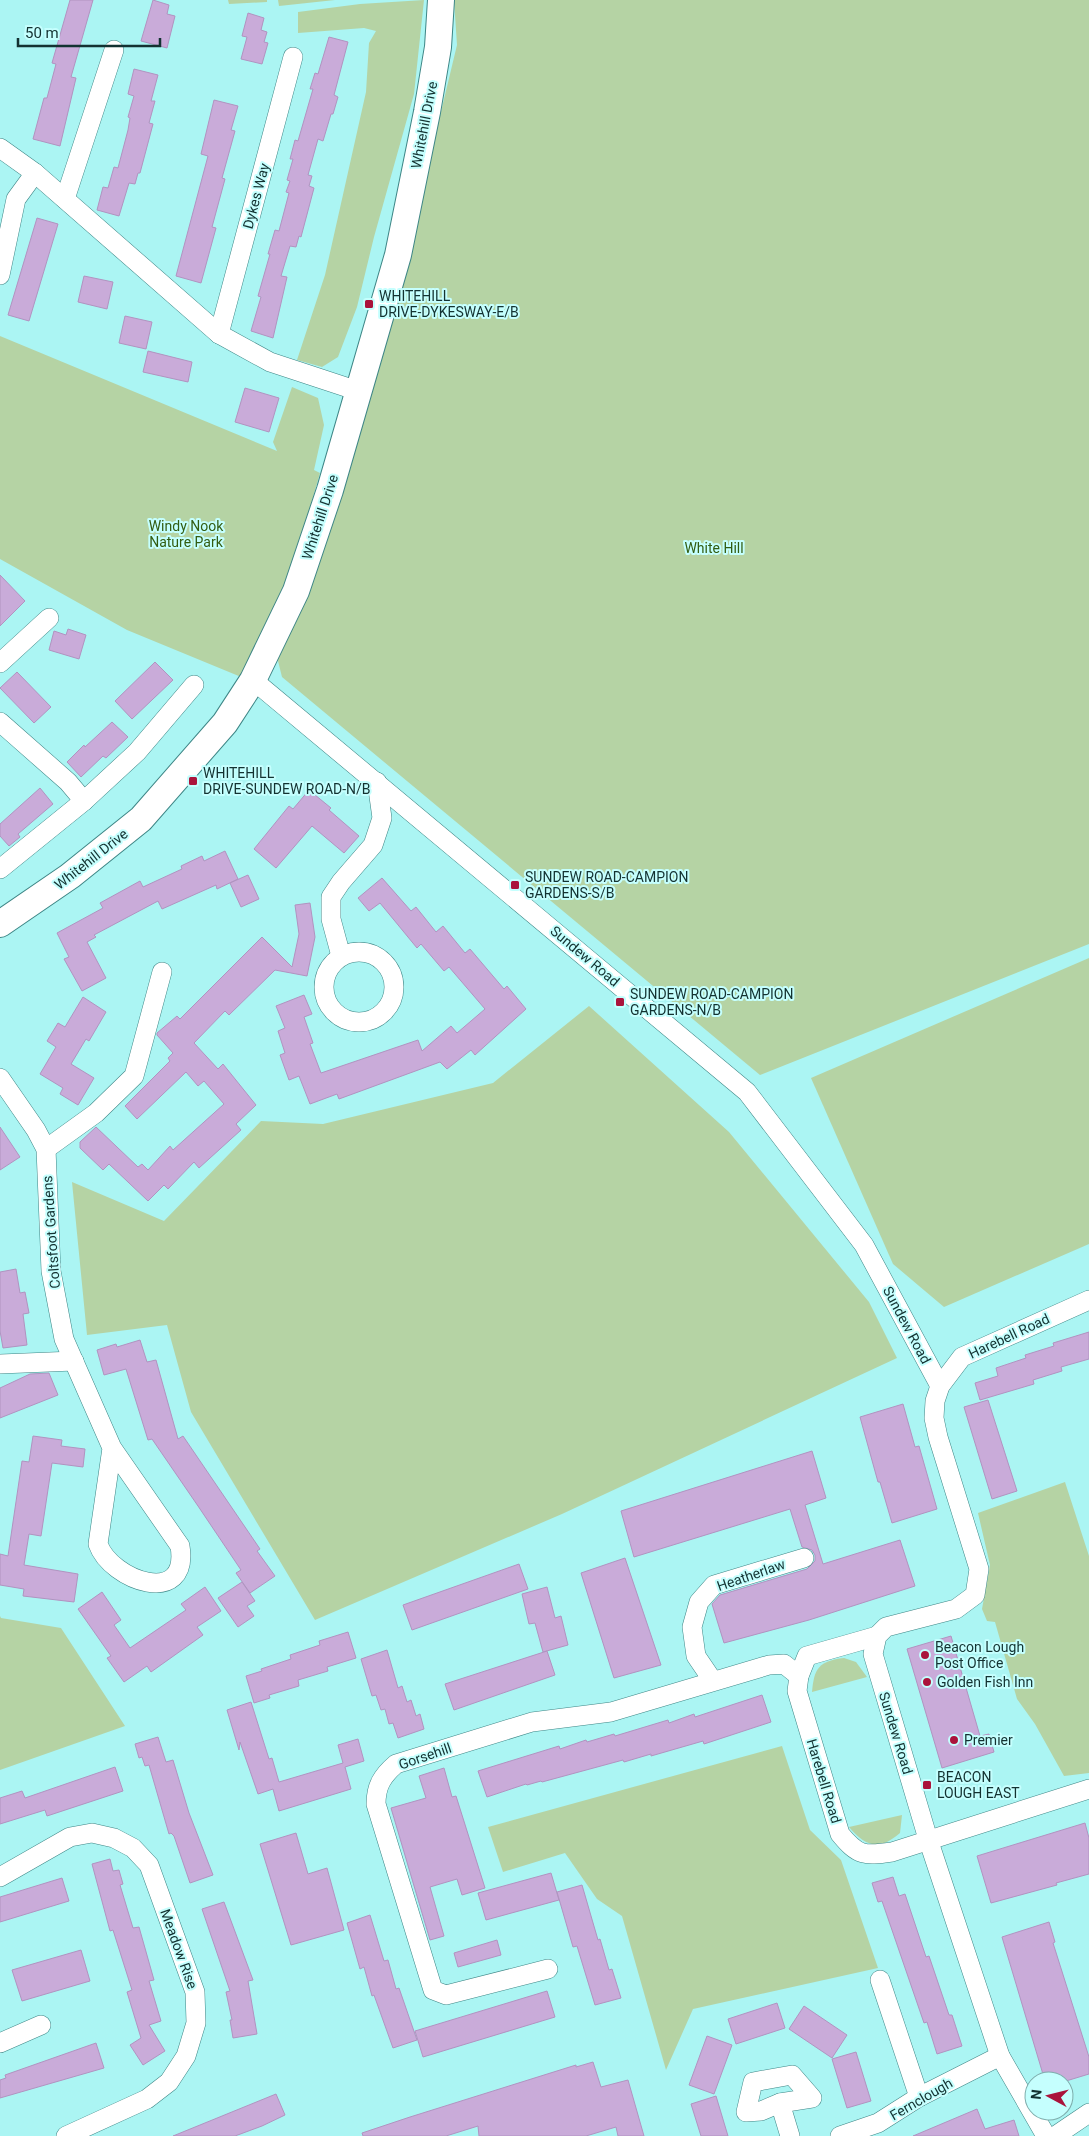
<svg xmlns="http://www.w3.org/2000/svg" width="1089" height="2136" font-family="Roboto,sans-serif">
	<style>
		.green { fill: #b5d3a4 }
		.building { fill: #c9abd9; stroke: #b193c0 }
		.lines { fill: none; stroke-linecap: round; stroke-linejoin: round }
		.street-casing { stroke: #3e8686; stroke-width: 20 }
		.secondary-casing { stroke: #3e8686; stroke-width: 28 }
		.street { stroke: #fff; stroke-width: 19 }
		.secondary { stroke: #fff; stroke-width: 26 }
		.poi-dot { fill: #aa143c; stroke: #c5fffe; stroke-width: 2 }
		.labels { text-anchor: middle; stroke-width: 4; stroke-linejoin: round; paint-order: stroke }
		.street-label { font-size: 14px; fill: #133231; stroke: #c5fffe }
		.poi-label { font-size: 14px; fill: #133231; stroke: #c5fffe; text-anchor: start }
		.park-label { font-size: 14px; fill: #325c10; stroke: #c5fffe }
	</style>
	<rect width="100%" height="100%" fill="#abf5f3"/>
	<g class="green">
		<polygon points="228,0 267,0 267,2 229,4"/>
		<polygon points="278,0 335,0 279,6"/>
		<polygon points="424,0 414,94 374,237 357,307 338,357 322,367 297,360 325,275 366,92 369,43 376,31 364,28 298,33 298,12 360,4"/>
		<polygon points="454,0 1089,0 1089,944 760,1075 282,677 277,657 407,253 457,45"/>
		<polygon points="0,336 277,451 273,442 292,387 318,398 324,425 314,470 320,473 288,584 246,679 127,630 0,559"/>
		<polygon points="1089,958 1089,1244 944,1307 893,1264 811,1078"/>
		<polygon points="589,1006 729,1132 869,1302 897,1358 562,1514 315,1620 191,1412 167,1325 87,1335 72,1182 164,1221 261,1121 323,1124 493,1083"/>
		<polygon points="1065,1482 1089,1556 1089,1773 1064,1776 1035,1724 1017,1699 995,1622 987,1621 982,1609 990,1565 978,1513"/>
		<polygon points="0,1616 1,1618 61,1628 125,1726 0,1770"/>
		<path d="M844 1658 856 1662 867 1677 812 1692C814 1668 819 1661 844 1658Z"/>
		<polygon points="782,1746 810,1830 841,1860 878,1968 693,2009 666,2070 622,1916 597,1899 565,1853 503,1872 488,1827"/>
		<path d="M902 1815 900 1833C879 1851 866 1847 849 1827Z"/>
	</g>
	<g class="building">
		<polygon points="70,0 93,0 71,77 76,78 60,146 33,139 44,98 47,98 51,83 56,64 52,63"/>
		<polygon points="153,0 169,5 167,14 175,16 167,48 141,41"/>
		<polygon points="248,13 264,18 261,30 267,32 264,42 268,43 262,64 241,59 247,37 242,36"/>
		<polygon points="329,37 348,42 334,95 338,97 333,114 331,114 323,141 318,139 308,175 312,176 309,186 314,188 301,237 299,236 296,247 290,246 281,276 287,277 273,338 251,331 261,297 258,296 270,254 268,254 275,230 279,231 289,193 286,192 290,181 287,180 293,159 290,159 295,140 298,141 313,89 310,89 315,73 318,74"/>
		<polygon points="134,69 158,75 151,101 155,101 149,123 153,124 140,173 138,173 135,184 129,183 119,216 97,210 103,187 108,188 114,167 118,168 128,130 130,118 128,117 134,96 128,94"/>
		<polygon points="214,100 238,106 231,130 235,131 222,178 225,179 212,227 216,228 201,283 176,276 208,156 201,154"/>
		<polygon points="37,218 58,224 29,321 8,315"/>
		<polygon points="84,276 113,282 107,309 78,302"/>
		<polygon points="125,316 152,322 146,349 119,343"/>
		<polygon points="148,351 192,362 188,382 143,372"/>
		<polygon points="245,388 279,398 269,432 235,422"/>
		<polygon points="0,575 25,601 0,626"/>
		<polygon points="68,629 86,635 79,659 49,650 54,631 66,635"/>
		<polygon points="155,662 173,680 132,719 115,701"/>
		<polygon points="17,672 51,707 34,723 0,688"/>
		<polygon points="112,722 128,737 106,758 103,756 81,777 67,762 84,745 85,747"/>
		<polygon points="40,788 53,804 18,834 20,837 9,846 0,836 0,824"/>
		<polygon points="309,790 331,808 329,810 359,836 344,853 312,826 276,868 254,849 289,806 293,809"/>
		<polygon points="225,851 238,879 217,889 216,885 162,909 158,901 94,935 96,937 87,942 106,978 82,991 64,959 69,957 57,933 103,908 100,903 140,881 143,887 182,869 181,866 202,856 204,861"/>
		<polygon points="248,875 259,899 241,907 230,883"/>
		<polygon points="382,878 411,911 416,907 436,932 443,926 465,953 470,949 504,989 507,986 526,1009 475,1055 471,1050 447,1069 440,1062 339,1099 337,1094 310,1104 299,1076 289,1080 280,1055 285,1053 278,1031 285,1028 276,1006 304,995 312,1014 304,1017 313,1043 310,1044 321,1073 418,1040 422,1051 451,1026 457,1033 485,1009 449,967 444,971 421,944 417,948 380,903 369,911 358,898"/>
		<polygon points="310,903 315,937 307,976 275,970 229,1015 225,1011 194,1043 218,1069 223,1064 256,1105 236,1124 241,1130 199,1168 194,1162 168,1189 164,1185 148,1201 109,1164 103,1170 80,1148 80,1142 96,1127 138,1167 142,1164 148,1170 170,1146 173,1150 224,1104 204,1081 198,1086 186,1072 137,1119 125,1106 170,1061 168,1058 173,1053 157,1035 157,1033 177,1016 180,1019 262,937 292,967 299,934 295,905"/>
		<polygon points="83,997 106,1012 89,1041 86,1039 71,1064 94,1078 78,1105 60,1094 63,1088 40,1074 56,1047 47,1041 58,1023 65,1027"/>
		<polygon points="0,1127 20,1157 0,1170"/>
		<polygon points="16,1269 20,1293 25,1292 29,1313 23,1314 27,1345 3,1348 0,1331 0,1272"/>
		<polygon points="1089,1332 1089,1359 1061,1367 1062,1371 1033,1380 1034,1384 980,1400 975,1383 998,1376 996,1368 1026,1358 1025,1355 1054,1346 1053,1343"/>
		<polygon points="140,1340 147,1362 156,1360 178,1439 183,1436 260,1549 257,1551 275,1576 250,1593 236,1573 241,1570 198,1506 152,1439 148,1440 126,1369 104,1375 97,1350 116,1344 117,1347"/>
		<polygon points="49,1373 58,1395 0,1418 0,1388 30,1374"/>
		<polygon points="988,1400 1017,1491 992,1499 964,1407"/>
		<polygon points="903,1404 915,1447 919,1446 937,1509 892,1523 880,1482 878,1482 860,1417"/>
		<polygon points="33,1436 62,1440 61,1446 85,1449 83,1467 52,1463 41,1536 29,1534 24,1565 78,1574 74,1602 23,1596 24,1589 0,1585 0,1554 8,1556 22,1461 29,1462"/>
		<polygon points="812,1451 826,1498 805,1505 823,1564 900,1540 915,1586 809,1620 724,1643 712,1604 720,1595 807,1569 815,1561 815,1555 812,1550 802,1547 790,1509 634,1557 621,1511"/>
		<polygon points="625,1558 661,1665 614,1678 581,1573"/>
		<polygon points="519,1564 528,1589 412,1630 403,1605"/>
		<polygon points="242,1582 255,1601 247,1606 254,1616 238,1627 218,1598"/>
		<polygon points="205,1587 221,1611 197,1627 203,1635 151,1672 147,1666 124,1682 107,1658 111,1656 78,1609 102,1592 121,1620 114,1625 130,1648 186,1610 181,1604"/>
		<polygon points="547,1587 555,1618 561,1616 568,1645 543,1652 535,1623 529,1624 522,1594"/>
		<polygon points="348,1632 356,1658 327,1667 328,1671 298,1680 299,1686 269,1695 270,1698 254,1703 246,1676 262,1671 261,1669 291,1659 290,1655 320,1645 319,1641"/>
		<polygon points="951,1636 980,1736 989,1734 994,1752 942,1768 907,1649"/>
		<polygon points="387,1650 398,1688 402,1686 407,1702 411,1700 416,1716 420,1714 424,1729 398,1738 393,1723 389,1724 385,1709 381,1710 376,1695 372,1696 361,1659"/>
		<polygon points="547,1651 555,1675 454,1710 445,1684"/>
		<polygon points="762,1695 771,1722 704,1744 703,1741 651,1756 651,1754 624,1762 623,1760 542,1782 541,1781 527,1785 526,1784 487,1797 478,1771 559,1746 560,1749 586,1740 587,1742 614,1734 615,1736 668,1720 669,1723 694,1714 695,1717"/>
		<polygon points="251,1702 269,1759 272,1758 279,1782 343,1763 338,1745 358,1739 364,1761 345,1767 351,1789 279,1811 273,1789 258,1794 240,1742 239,1750 227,1710"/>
		<polygon points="158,1737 166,1762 173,1760 189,1813 213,1875 190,1883 174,1836 171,1833 169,1834 149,1765 145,1766 142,1757 139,1758 135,1744"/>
		<polygon points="115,1767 123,1791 47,1816 45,1810 0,1824 0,1798 22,1791 25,1798"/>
		<polygon points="444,1768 452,1797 456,1796 485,1888 462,1895 457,1879 430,1887 444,1936 430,1940 391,1808 426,1798 419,1776"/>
		<polygon points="1085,1823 1089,1838 1089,1874 1056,1883 1057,1885 991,1903 977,1856"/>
		<polygon points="296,1833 308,1874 327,1868 344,1930 291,1945 260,1844"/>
		<polygon points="110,1859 113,1871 119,1870 123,1884 120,1885 133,1928 139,1927 154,1980 149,1981 161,2021 149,2025 165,2051 143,2065 130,2045 141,2038 127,1992 132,1990 113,1930 110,1931 92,1864"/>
		<polygon points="551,1873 559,1900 486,1920 478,1893"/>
		<polygon points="893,1877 899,1896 905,1894 926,1957 929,1956 949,2015 952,2015 962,2046 937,2054 927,2022 924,2023 882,1901 878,1902 872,1883"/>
		<polygon points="62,1878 69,1901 0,1922 0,1897"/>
		<polygon points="582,1885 598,1940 600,1939 609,1970 612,1969 621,1998 595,2005 577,1946 573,1947 557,1892"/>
		<polygon points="224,1902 253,1980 248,1981 257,2034 233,2038 230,2020 232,2020 226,1992 230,1991 202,1909"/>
		<polygon points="370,1915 384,1961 388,1960 396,1989 399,1988 417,2040 393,2048 374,1995 372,1996 364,1967 360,1969 347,1923"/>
		<polygon points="1049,1922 1055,1942 1053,1943 1089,2057 1089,2074 1066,2081 1045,2081 1002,1937"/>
		<polygon points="497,1940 501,1955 458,1967 454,1953"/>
		<polygon points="81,1950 90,1981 22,2001 12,1970"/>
		<polygon points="547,1991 555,2017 423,2057 415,2031"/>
		<polygon points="777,2003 785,2028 736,2044 728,2019"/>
		<polygon points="804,2006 847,2035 832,2058 789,2029"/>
		<polygon points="707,2036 732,2045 714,2094 689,2085"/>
		<polygon points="96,2043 104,2068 0,2098 0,2080 6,2078 5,2075"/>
		<polygon points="856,2052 871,2101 847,2108 832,2059"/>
		<polygon points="593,2062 601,2087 628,2080 644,2136 618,2136 616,2127 586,2136 479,2136 478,2126 446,2136 363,2136 362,2133 410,2117 576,2065 576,2067"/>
		<polygon points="276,2094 285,2115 262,2126 235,2136 173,2136"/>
		<polygon points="716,2096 728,2136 701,2136 691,2104"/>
		<polygon points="977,2109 985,2129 1014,2120 1019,2136 913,2136"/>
	</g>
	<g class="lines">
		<defs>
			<g id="street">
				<polyline points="0,148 35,173 219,334 270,362 358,391"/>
				<polyline points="65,199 114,50"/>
				<polyline points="0,275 16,199 35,173"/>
				<polyline points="219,334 293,57"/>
				<polyline points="0,663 49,618"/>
				<polyline points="253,680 747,1092 864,1245 940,1386"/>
				<polyline points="0,722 68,782 84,801"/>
				<polyline points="0,869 84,801 137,752 194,685"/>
				<circle cx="359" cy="987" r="35"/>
				<polyline points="341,956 331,919 331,897 341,882 373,845 382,818 377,782"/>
				<path d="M0 1078 36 1130 46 1149 51 1271 64 1339 112 1448 180 1546C190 1608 111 1581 98 1544L112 1448"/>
				<polyline points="46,1149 96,1113 134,1076 162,972"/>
				<polyline points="0,1364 74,1361"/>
				<path d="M877 1636 807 1656 799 1676 797 1691 840 1834C858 1856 864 1856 892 1852L1089 1789"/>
				<polyline points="713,1681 696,1656 692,1627 699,1602 714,1585 804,1558"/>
				<polyline points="0,1877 70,1837 92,1833 114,1838 133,1848 149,1865 195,1992 196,2023 186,2056 169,2082 147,2099 66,2136"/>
				<path d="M548 1969 446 1995 433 1990 376 1804C376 1786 382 1776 396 1764L532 1722 611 1712 769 1665 784 1664 799 1676"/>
				<polyline points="880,1980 919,2097"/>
				<polyline points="0,2043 41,2025"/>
				<polygon points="792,2075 812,2098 780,2103 761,2111 746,2112 753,2082"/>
				<polyline points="780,2103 790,2136"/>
				<polyline points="840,2136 878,2123 919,2097 1000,2056"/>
				<polyline points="1046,2136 1000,2056 928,1839 873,1654 877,1636 886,1627 956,1609 975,1595 979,1569 938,1437 934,1418 935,1401 940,1386 962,1357 1089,1300"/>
				<polyline points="1055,2136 1089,2113"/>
			</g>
			<polyline id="secondary" points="0,924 70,876 141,819 225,723 253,680 296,591 330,490 398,255 427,112 438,47 441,0"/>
		</defs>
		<use href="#street" class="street-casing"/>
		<use href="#secondary" class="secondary-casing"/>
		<use href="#street" class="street"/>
		<use href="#secondary" class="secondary"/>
	</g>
	<g class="poi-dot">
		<rect x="364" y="299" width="10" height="10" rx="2.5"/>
		<rect x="188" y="776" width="10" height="10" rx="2.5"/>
		<rect x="510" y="880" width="10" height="10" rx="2.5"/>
		<rect x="615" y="997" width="10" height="10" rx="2.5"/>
		<circle cx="925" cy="1655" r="5"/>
		<circle cx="927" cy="1682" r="5"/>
		<circle cx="954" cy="1740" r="5"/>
		<rect x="922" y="1780" width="10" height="10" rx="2.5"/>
	</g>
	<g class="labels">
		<g class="street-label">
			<text transform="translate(424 125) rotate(-79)" y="5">Whitehill Drive</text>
			<text transform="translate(256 196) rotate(-75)" y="5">Dykes Way</text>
			<text transform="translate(320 517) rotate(-72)" y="5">Whitehill Drive</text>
			<text transform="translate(91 859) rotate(-38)" y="5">Whitehill Drive</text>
			<text transform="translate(585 956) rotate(40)" y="5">Sundew Road</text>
			<text transform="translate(51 1232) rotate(-94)" y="5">Coltsfoot Gardens</text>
			<text transform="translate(907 1325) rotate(62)" y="5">Sundew Road</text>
			<text transform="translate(1009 1336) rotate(-25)" y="5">Harebell Road</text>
			<text transform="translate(751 1575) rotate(-19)" y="5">Heatherlaw</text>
			<text transform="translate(896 1733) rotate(73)" y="5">Sundew Road</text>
			<text transform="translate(425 1756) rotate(-19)" y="5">Gorsehill</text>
			<text transform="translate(824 1781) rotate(73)" y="5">Harebell Road</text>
			<text transform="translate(179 1949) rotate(70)" y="5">Meadow Rise</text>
			<text transform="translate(921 2099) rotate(-30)" y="5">Fernclough</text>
		</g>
		<g class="poi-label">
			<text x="379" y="301">WHITEHILL<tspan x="379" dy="16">DRIVE-DYKESWAY-E/B</tspan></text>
			<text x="203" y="778">WHITEHILL<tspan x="203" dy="16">DRIVE-SUNDEW ROAD-N/B</tspan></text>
			<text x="525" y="882">SUNDEW ROAD-CAMPION<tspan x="525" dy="16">GARDENS-S/B</tspan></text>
			<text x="630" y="999">SUNDEW ROAD-CAMPION<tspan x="630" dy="16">GARDENS-N/B</tspan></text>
			<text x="935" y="1652">Beacon Lough<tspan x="935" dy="16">Post Office</tspan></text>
			<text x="937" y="1687">Golden Fish Inn</text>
			<text x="964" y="1745">Premier</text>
			<text x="937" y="1782">BEACON<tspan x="937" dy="16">LOUGH EAST</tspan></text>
		</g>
		<g class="park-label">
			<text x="186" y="531">Windy Nook<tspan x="186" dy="16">Nature Park</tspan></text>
			<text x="714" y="553">White Hill</text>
		</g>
	</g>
	<g transform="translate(1049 2096) rotate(277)"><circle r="24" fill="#c5fffe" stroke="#7eadac"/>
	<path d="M0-4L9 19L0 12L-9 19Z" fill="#aa143c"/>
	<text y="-8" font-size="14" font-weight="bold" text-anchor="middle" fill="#133231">N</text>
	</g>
	<path d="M18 38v8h142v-8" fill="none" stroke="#133231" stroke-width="2.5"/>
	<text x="25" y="38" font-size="15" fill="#133231" stroke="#c5fffe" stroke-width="4" paint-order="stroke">50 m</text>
</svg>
